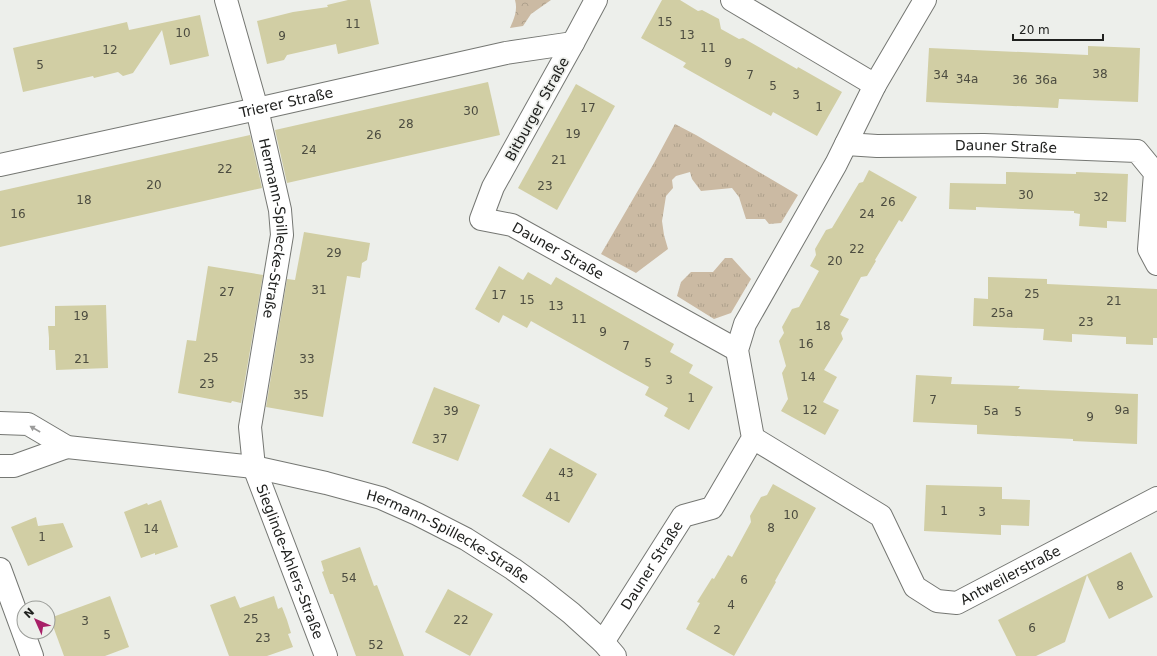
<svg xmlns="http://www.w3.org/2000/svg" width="1157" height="656" font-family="'DejaVu Sans',sans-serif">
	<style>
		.grass { fill: url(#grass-tufts) }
		.park { fill: url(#park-crowns) }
		.building { fill: #d1cea4 }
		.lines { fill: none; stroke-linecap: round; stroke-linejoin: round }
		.minor-casing { stroke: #757773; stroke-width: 24 }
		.minor { stroke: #fff; stroke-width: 22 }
		.oneway { fill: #9b9b9a }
		.labels { text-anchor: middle; stroke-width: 3.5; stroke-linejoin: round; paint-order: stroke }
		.number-label { font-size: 12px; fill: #4c4c40 }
		.street-label { font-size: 14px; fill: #20211f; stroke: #edefeb }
	</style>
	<defs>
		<pattern id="grass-tufts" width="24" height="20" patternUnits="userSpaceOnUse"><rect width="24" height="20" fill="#cbbaa3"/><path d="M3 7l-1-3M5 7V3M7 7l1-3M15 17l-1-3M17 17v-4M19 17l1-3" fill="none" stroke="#aea08c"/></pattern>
		<pattern id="park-crowns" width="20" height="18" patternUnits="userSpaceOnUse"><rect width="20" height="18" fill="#cbbaa3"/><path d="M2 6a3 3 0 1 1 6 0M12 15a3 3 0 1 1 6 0" fill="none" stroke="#aea08c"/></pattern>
	</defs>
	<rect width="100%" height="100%" fill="#edefeb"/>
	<g class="grass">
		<polygon points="675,124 696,135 798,195 781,223 769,224 765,219 746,219 739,197 732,188 701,191 692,179 690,172 676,176 672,180 673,188 666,196 662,221 664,235 668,249 636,273 601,254 654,163"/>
		<polygon points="725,258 732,258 751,279 731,313 714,319 677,296 681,282 691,272 713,272"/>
	</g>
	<path class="park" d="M515 0H551L531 14 523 26 510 28C514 19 518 10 515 0Z"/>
	<g class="building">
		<polygon points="348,0 370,0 379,44 338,54 336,44 287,55 284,60 267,64 257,21 293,12 328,7 327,5"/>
		<polygon points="662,0 680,0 698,11 702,10 719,19 721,29 739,39 743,38 797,69 798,67 842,92 817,136 773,112 771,116 749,104 683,67 686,63 641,38"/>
		<polygon points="200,15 209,56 170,65 162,30 133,73 123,76 118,72 94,78 93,76 23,92 13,48 127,22 129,30"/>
		<polygon points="1088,46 1140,48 1138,102 1059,99 1058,108 926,102 929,48 1088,55"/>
		<polygon points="488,82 500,135 287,183 275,130"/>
		<polygon points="576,84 615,106 557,210 518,188"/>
		<polygon points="250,135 262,188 0,247 0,191"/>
		<polygon points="869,170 917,197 902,222 899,220 875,260 876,261 867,276 861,277 840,315 849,319 841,333 843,339 824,370 837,377 823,402 839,410 825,435 781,411 788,399 782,373 786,366 779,341 784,333 782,327 792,309 799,307 819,271 810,266 816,255 815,249 826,230 832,228 859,183 863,182"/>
		<polygon points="1006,172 1076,174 1076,172 1128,174 1126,222 1107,221 1107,228 1079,226 1080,214 1074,213 1074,211 976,207 976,210 949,209 950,183 1006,184"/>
		<polygon points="304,232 370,243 367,260 362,263 360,278 347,276 323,417 266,407 287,279 295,280"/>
		<polygon points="208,266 263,275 241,403 232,401 231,403 178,393 187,340 196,341"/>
		<polygon points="499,266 523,280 528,272 551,285 556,277 674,344 670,352 693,365 689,373 713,387 689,430 664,416 668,408 645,395 649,387 625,374 531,321 527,328 503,315 499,323 475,309"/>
		<polygon points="988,277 1047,279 1047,284 1157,289 1157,338 1153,338 1153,345 1126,344 1126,337 1072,334 1072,342 1043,340 1044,329 973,326 974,298 988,299"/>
		<polygon points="106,305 108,368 56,370 55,350 49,350 49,338 48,326 55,326 55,306"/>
		<polygon points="916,375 952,377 951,384 1020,386 1018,389 1138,394 1137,444 1073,441 1073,439 977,434 977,425 913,422"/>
		<polygon points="434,387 480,405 458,461 412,443"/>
		<polygon points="550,448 597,474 569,523 522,496"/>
		<polygon points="773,484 816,508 775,581 776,582 734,656 686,629 700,603 697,602 712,578 714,579 728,555 732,557 751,522 750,516 761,497 767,495"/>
		<polygon points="926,485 1002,487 1002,499 1030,500 1029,526 1001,525 1001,535 924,531"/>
		<polygon points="161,500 178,547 155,555 155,553 141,558 124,512 147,503 148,505"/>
		<polygon points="36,517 38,526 63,523 73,547 28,566 11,527"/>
		<polygon points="360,547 374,586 377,585 404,656 356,656 333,594 330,594 322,572 324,571 321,561"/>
		<polygon points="1131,552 1153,597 1109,619 1087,575 1065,642 1036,656 1016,656 998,620"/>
		<polygon points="448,589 493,614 470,656 425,632"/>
		<polygon points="110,596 129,647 105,656 64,656 50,618"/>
		<polygon points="235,596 240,608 274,596 278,609 282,607 287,620 291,633 288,634 293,647 267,656 229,656 210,605"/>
	</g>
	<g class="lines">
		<defs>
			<g id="minor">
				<path id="s1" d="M226 0 257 109 280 210 282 235 250 427 254 467 326 656"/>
				<path id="s2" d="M596 0 573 43 493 187 481 219 512 225 737 350"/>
				<polyline points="732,0 875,85"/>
				<path id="s3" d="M846 144 877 146 984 145 1137 151 1155 173 1149 249 1157 264"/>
				<path id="s4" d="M0 165 257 109 506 53 573 43"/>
				<path id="s5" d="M0 423 28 424 67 447 254 467 326 483 381 498 417 514 466 539 513 569 538 587 571 613 603 642 615 656"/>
				<path id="s6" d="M753 438 881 516 915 587 937 601 957 603 1157 498"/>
				<polyline points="0,466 14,466 67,447"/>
				<polyline points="0,569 32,656"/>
				<path id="s7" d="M603 642 683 516 712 508 753 438 737 350 745 324 836 164 875 85 925 0"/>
			</g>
		</defs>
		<use href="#minor" class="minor-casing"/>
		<use href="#minor" class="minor"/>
	</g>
	<defs><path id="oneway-solid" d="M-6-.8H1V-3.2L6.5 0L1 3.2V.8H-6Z"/></defs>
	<use class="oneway" href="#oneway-solid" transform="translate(35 429) rotate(-150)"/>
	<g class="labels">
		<g class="number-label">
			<text x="665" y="26">15</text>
			<text x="353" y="28">11</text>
			<text x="183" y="37">10</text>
			<text x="687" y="39">13</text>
			<text x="282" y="40">9</text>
			<text x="708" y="52">11</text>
			<text x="110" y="54">12</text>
			<text x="728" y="67">9</text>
			<text x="40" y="69">5</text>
			<text x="1100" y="78">38</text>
			<text x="750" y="79">7</text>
			<text x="941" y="79">34</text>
			<text x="967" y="83">34a</text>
			<text x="1020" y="84">36</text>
			<text x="1046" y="84">36a</text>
			<text x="773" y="90">5</text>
			<text x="796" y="99">3</text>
			<text x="819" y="111">1</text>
			<text x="588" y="112">17</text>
			<text x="471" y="115">30</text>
			<text x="406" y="128">28</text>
			<text x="573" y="138">19</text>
			<text x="374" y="139">26</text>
			<text x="309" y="154">24</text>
			<text x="559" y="164">21</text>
			<text x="225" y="173">22</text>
			<text x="154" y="189">20</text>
			<text x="545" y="190">23</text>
			<text x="1026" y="199">30</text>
			<text x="1101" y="201">32</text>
			<text x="84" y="204">18</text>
			<text x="888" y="206">26</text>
			<text x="18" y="218">16</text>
			<text x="867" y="218">24</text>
			<text x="857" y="253">22</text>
			<text x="334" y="257">29</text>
			<text x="835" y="265">20</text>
			<text x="319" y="294">31</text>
			<text x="227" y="296">27</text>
			<text x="1032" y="298">25</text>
			<text x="499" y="299">17</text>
			<text x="527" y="304">15</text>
			<text x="1114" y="305">21</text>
			<text x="556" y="310">13</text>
			<text x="1002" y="317">25a</text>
			<text x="81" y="320">19</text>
			<text x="579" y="323">11</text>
			<text x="1086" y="326">23</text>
			<text x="823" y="330">18</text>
			<text x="603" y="336">9</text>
			<text x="806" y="348">16</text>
			<text x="626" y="350">7</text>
			<text x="211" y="362">25</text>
			<text x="82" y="363">21</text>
			<text x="307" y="363">33</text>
			<text x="648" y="367">5</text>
			<text x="808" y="381">14</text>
			<text x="669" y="384">3</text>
			<text x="207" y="388">23</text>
			<text x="301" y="399">35</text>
			<text x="691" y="402">1</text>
			<text x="933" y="404">7</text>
			<text x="810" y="414">12</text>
			<text x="1122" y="414">9a</text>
			<text x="451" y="415">39</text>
			<text x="991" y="415">5a</text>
			<text x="1018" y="416">5</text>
			<text x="1090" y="421">9</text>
			<text x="440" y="443">37</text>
			<text x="566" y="477">43</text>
			<text x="553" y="501">41</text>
			<text x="944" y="515">1</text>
			<text x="982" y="516">3</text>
			<text x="791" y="519">10</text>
			<text x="771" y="532">8</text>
			<text x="151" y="533">14</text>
			<text x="42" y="541">1</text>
			<text x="349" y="582">54</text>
			<text x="744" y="584">6</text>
			<text x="1120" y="590">8</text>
			<text x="731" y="609">4</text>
			<text x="251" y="623">25</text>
			<text x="461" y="624">22</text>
			<text x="85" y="625">3</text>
			<text x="1032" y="632">6</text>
			<text x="717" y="634">2</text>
			<text x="107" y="639">5</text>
			<text x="263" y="642">23</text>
			<text x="376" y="649">52</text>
		</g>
		<g class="street-label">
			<text dy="5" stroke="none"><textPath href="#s4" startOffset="293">Trierer Straße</textPath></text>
			<text transform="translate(537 109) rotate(-61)" y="5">Bitburger Straße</text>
			<text dy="5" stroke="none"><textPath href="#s3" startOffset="160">Dauner Straße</textPath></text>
			<text dy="5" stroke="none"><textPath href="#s1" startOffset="235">Hermann-Spillecke-Straße</textPath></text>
			<text dy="5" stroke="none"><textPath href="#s2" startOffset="332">Dauner Straße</textPath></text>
			<text dy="5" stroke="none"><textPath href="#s5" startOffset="469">Hermann-Spillecke-Straße</textPath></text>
			<text dy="5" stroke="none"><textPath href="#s1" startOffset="578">Sieglinde-Ahlers-Straße</textPath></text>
			<text dy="5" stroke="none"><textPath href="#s7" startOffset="91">Dauner Straße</textPath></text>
			<text dy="5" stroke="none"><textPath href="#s6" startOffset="335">Antweilerstraße</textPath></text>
		</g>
	</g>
	<g transform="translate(36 620) rotate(315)"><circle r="19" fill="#edefeb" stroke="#9b9d99"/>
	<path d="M0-3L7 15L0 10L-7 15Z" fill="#a82068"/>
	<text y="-6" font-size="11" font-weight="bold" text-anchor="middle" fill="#20211f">N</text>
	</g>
	<path d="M1013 34v6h90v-6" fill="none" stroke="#20211f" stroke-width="2"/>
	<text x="1019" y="34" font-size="12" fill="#20211f" stroke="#edefeb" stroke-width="3" paint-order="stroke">20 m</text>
</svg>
